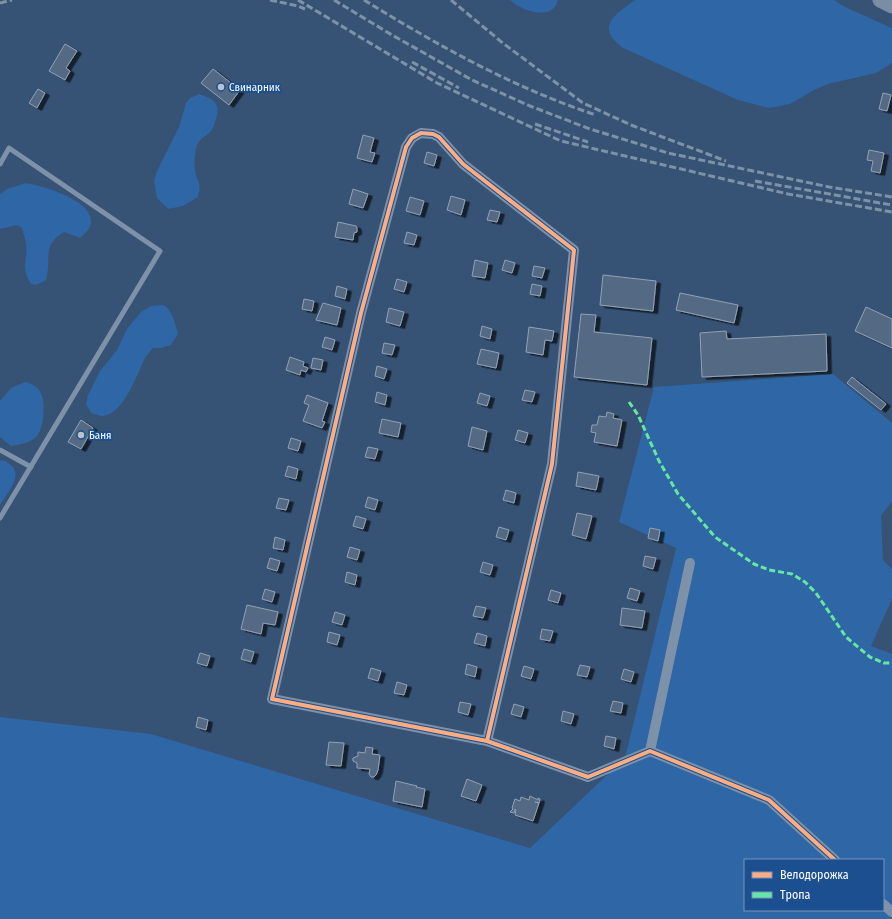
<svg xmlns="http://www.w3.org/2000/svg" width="892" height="919" font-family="'Fira Sans Condensed',sans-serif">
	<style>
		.green { fill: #2f66a5; fill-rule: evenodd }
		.building { fill: #526984; stroke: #92a2b6; filter: url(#shadow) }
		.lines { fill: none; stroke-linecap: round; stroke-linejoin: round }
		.lane { stroke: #7d92a8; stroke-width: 5 }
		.street { stroke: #7d92a8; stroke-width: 10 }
		.secondary { stroke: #798da4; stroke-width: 15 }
		.rail { stroke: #7e92a7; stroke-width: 3; stroke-dasharray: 7 3; stroke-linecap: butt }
		.quiet { stroke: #66e7a1; stroke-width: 3; stroke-dasharray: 6 3; stroke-linecap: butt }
		.cycleway-casing { stroke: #1b4f8f; stroke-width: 6 }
		.cycleway { stroke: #ffac80; stroke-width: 4 }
		.poi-dot { fill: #b9c2ce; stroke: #1b4f8f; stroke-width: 1.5 }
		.labels { text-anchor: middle; stroke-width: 3.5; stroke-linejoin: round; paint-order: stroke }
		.poi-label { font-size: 11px; fill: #fff; stroke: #1b4f8f; text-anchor: start }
	</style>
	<defs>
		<filter id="shadow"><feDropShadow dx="4.5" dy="2.5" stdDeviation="0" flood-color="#0009"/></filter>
	</defs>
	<rect width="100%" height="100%" fill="#365274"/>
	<g class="green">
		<path d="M510 0H558C553 22 521 11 510 0Z"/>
		<path d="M635 0H834L845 7 892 28V63L876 73 828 84 814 90 790 104 769 108 738 100 623 48C595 27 614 15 635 0Z"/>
		<path d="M199 94C215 99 222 105 215 122 214 125 213 129 211 131 205 138 198 138 196 149 195 155 194 164 195 170 197 184 202 180 198 197L183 206 168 209 157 198 154 181 157 171 179 127 186 103 190 98Z"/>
		<path d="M26 183C43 186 94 200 91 223 90 230 84 234 80 238L64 232C41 245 52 260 46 280L36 285 31 284C20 266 28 261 26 244 25 238 23 233 22 228L17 225 0 229V194L7 189Z"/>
		<path d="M163 305C173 310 175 324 178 334L171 345 161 348H153C151 351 147 354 145 358 137 374 123 417 101 416 98 415 94 414 91 413L86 404 88 395 100 371 117 350 127 329 141 312 151 306Z"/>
		<path d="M833 374 892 423V501L881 516 883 560 892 569V599L871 646 892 654V919H0V717L151 734 530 848 625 758 676 548 619 522 654 387ZM745 860H883V910H745Z"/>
		<path d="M25 382C44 385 45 403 43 419 42 425 40 434 35 438 29 443 19 445 11 446L0 437V401L11 388Z"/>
		<path d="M3 460C6 462 9 463 11 465 24 475 6 495 0 505V461Z"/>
	</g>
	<g class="building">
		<polygon points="65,44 77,51 66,68 70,71 65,80 49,71"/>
		<polygon points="213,69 240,90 229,105 201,83"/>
		<polygon points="38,89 45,93 37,108 29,103"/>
		<polygon points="883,93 891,95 887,111 879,109"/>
		<polygon points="363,135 374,138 370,152 375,153 372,162 357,158"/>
		<polygon points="869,150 884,153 880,173 871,171 873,161 867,160"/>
		<polygon points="427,152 437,155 434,166 424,163"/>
		<polygon points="353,189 368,194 363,208 349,204"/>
		<polygon points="451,196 465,200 461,215 447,210"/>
		<polygon points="410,197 424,201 420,215 406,211"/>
		<polygon points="490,210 500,212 497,222 487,220"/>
		<polygon points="338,222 356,226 357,228 357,232 354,233 353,240 335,237"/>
		<polygon points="407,232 417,235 414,245 404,243"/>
		<polygon points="475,260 488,263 485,278 472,276"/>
		<polygon points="505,260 515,263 512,273 502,270"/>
		<polygon points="534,266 545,268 542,278 532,276"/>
		<polygon points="603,275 656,281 653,311 600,305"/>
		<polygon points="397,279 407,282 404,292 394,289"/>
		<polygon points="532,284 542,286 540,296 530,294"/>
		<polygon points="337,286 347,289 345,299 335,296"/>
		<polygon points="680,293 738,305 734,323 676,310"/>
		<polygon points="304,299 314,301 312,311 302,309"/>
		<polygon points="323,303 341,308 337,325 316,320"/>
		<polygon points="866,307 892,319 892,348 855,331"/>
		<polygon points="389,308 404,312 400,326 386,322"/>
		<polygon points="581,314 596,315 594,332 652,338 647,385 574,377"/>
		<polygon points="482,326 492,329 490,339 480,336"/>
		<polygon points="529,327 554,331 552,341 545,340 543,355 526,352"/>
		<polygon points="726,331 727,339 826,334 827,371 702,377 700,333"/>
		<polygon points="325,337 335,340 332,350 322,347"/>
		<polygon points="384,343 395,345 392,355 382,353"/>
		<polygon points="481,349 499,353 496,368 477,364"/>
		<polygon points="290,357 304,362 303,366 308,368 306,372 301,370 300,375 286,370"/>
		<polygon points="313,358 323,360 321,370 311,368"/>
		<polygon points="377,366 387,369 384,379 375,376"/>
		<polygon points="852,377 886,404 881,410 847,383"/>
		<polygon points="525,390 535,392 532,402 522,400"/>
		<polygon points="377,392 387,395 385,405 375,402"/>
		<polygon points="480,393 490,396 487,406 477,403"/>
		<polygon points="307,395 328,403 322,421 325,422 322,428 303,421 309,405 304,403"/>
		<polygon points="607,412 614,414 613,418 622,420 617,446 594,442 596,433 591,432 592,425 597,425 599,416 606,417"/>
		<polygon points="382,419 401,423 398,437 379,433"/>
		<polygon points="81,420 93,428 81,449 68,442"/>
		<polygon points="472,427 487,431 483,450 468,446"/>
		<polygon points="518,430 528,433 525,443 515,440"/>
		<polygon points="291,438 301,441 298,451 288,448"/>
		<polygon points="368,447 378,449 375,459 365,457"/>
		<polygon points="288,466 298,469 296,479 285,476"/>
		<polygon points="578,472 599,476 596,490 576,486"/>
		<polygon points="506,490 516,493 514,503 503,500"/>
		<polygon points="368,497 378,500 375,510 365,507"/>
		<polygon points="279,498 289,500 286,510 276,508"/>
		<polygon points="577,513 592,516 586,539 572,535"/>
		<polygon points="356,516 366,519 363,529 353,526"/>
		<polygon points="499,527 509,530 506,540 496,537"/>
		<polygon points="650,528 660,530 658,541 648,538"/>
		<polygon points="275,537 285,540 283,550 273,548"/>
		<polygon points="350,547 360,550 357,560 347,557"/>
		<polygon points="645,556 656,558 653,569 643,566"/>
		<polygon points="270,558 280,561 277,571 267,568"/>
		<polygon points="483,562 493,565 490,575 480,572"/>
		<polygon points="347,572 357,575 355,585 345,582"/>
		<polygon points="630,588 640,591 637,601 627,598"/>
		<polygon points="265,589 275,592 272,602 262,599"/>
		<polygon points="551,590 561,593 558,603 548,600"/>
		<polygon points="247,605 278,612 275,625 263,623 261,634 241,629"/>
		<polygon points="476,606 486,608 483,618 473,616"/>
		<polygon points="622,608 645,611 642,628 620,625"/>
		<polygon points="335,612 345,615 342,625 332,622"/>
		<polygon points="542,629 553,631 550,641 540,639"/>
		<polygon points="329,632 340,635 337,645 327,642"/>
		<polygon points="477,633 487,636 485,646 474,643"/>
		<polygon points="244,649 254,652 251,662 241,659"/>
		<polygon points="200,653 210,656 207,666 197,663"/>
		<polygon points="467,664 477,667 475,677 465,674"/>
		<polygon points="580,665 590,667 587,677 577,675"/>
		<polygon points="524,666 534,669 531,679 521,676"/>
		<polygon points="371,668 381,671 378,681 368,678"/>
		<polygon points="624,669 634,672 631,682 621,679"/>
		<polygon points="397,682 407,685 404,695 394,693"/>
		<polygon points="613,701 623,703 621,713 610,711"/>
		<polygon points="460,702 471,704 468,715 458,712"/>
		<polygon points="514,704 524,707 521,717 511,714"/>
		<polygon points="563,711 574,714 571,724 561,721"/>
		<polygon points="198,717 208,720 206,730 196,727"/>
		<polygon points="606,736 616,738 614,749 604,746"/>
		<polygon points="329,742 344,743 341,766 326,765"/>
		<polygon points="366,747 373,748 372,754 380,755 378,770 376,775 374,777 371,777 369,774 370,769 357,768 357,763 353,761 353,758 358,756 358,752 365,753"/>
		<polygon points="467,779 482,785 476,801 461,796"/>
		<polygon points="396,781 417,786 416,787 425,789 422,807 393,801"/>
		<polygon points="530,796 538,800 538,798 540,799 539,803 535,802 539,803 533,821 515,815 516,810 515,809 514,813 510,812 513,809 512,808 515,799 520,801 521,797 529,800"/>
	</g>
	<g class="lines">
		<g class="lane">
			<polyline points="0,164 9,148 160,251 0,518"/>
			<polyline points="0,450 31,467"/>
		</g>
		<g class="street">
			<polyline points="487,741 272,699 361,313 406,147 412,138 421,133 433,134 439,137 463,164 574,250 552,464 487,741 588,777 650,751 769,800 835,860"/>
			<polyline points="650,751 690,563"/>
			<polyline points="883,904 892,912"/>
		</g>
		<polyline class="secondary" points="880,0 892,6"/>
		<g class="rail">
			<polyline points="270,0 298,6 305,9"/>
			<polyline points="298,0 437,83 561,141 788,194 892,212"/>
			<polyline points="334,0 392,35 472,80 530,106 590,129 668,153 829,187 892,197"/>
			<path d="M364 0C437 45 514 88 596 115"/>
			<polyline points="451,0 504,44 583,103 631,125 726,161"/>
			<polyline points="0,3 12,0"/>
			<polyline points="412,62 459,88"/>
			<polyline points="535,124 588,142"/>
			<polyline points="755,181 892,205"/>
		</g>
		<polyline class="quiet" points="629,402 638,415 659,461 678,494 715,537 754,564 769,570 792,574 805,582 816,593 846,637 870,657 884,663 892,663"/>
		<defs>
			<polyline id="cycleway" points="487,741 272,699 361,313 406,147 412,138 421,133 433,134 439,137 463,164 574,250 552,464 487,741 588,777 650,751 769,800 835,860"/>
		</defs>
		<use href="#cycleway" class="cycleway-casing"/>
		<use href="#cycleway" class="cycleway"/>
	</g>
	<g class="poi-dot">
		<circle cx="221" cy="87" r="4"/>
		<circle cx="81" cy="435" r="4"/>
	</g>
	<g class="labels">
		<g class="poi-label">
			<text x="229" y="91">Свинарник</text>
			<text x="89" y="439">Баня</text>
		</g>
	</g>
	<rect x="744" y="859" width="140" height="52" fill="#1b4f8f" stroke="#7695bc"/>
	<rect x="752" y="872" width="20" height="6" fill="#ffac80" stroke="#7695bc"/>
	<text x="780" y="879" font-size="12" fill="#ffffff">Велодорожка</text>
	<rect x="752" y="892" width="20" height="6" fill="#66e7a1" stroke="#7695bc"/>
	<text x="780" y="899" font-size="12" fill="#ffffff">Тропа</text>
</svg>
